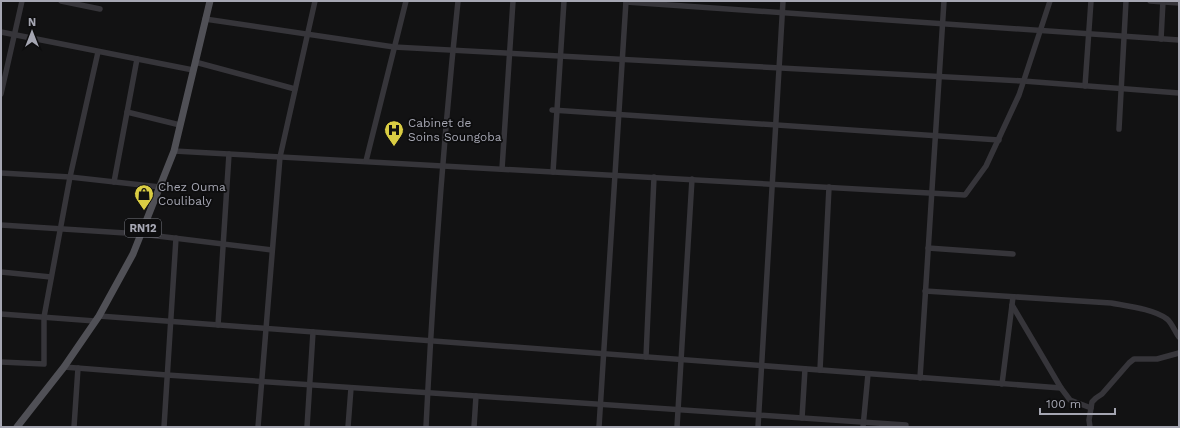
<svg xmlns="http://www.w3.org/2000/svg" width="1180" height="428" font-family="'Work Sans',sans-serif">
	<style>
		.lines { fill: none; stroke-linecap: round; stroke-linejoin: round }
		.minor { stroke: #36353a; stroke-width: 5.5 }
		.major { stroke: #505056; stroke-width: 7 }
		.labels { text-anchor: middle; stroke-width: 3.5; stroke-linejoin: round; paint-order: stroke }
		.shield { fill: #0d0d0e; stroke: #777881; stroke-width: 1 }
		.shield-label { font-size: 11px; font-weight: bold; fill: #a5a6b2 }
		.poi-label { font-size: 12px; fill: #a5a6b2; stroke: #0d0d0e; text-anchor: start }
	</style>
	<rect width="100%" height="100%" fill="#121213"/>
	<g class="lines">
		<g class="minor">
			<polyline points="61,1 100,9"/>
			<polyline points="1150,1 1179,3"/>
			<polyline points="626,2 1179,40"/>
			<polyline points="205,19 394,47 1023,81 1179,93"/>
			<polyline points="1,32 193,70"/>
			<polyline points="1161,39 1163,1"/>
			<polyline points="195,62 295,89"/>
			<polyline points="1085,86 1091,1"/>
			<polyline points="1,94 22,1"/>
			<polyline points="552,110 999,140"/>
			<polyline points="127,112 180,125"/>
			<polyline points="1119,129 1126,1"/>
			<polyline points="174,151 965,195 986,166 1019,95 1050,1"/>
			<polyline points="366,161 406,1"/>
			<polyline points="502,169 513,1"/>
			<polyline points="553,172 564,1"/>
			<polyline points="1,173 70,177 160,187"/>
			<polyline points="114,182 137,59"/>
			<polyline points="1,225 141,234 272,250"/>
			<polyline points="928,248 1013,254"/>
			<polyline points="1,272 51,277"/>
			<path d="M925 291 1111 303C1127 306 1154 309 1167 319 1172 323 1175 332 1179 337"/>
			<polyline points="1012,305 1061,388 1070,400 1091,408"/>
			<polyline points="1,314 95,321"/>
			<polyline points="99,316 1061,388"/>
			<polyline points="218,325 229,154"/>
			<polyline points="646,357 654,177"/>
			<polyline points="1,362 44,364 44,317 70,177 98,52"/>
			<polyline points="64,367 167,375 906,425"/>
			<polyline points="820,370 829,187"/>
			<polyline points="920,378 944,1"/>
			<polyline points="1002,384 1013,297"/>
			<polyline points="802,418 805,369"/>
			<polyline points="74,427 78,368"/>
			<polyline points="164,427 176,238"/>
			<polyline points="258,427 280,157 315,1"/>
			<polyline points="307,427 313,332"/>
			<polyline points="348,427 351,388"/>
			<path d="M426 427C433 285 443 143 458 1"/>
			<polyline points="474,427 476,396"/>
			<polyline points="599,427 626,1"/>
			<polyline points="677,427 692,179"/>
			<polyline points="758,427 783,1"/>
			<polyline points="863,427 868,374"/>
			<polyline points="1090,427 1089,420 1092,402 1096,398 1102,394 1129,363 1134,359 1157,359 1179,353"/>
		</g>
		<polyline class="major" points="17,427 64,367 99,316 133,254 174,151 210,1"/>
	</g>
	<defs>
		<symbol id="hospital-pin" viewBox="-11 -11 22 30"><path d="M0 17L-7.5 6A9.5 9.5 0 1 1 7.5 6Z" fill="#dacd43" stroke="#0d0d0e"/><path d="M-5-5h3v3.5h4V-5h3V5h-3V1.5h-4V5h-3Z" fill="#111"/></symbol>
		<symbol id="shop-pin" viewBox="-11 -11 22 30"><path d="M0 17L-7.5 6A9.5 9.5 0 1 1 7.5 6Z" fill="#dacd43" stroke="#0d0d0e"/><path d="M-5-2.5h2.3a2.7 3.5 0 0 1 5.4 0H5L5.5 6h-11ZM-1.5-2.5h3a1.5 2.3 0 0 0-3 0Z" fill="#111"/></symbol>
	</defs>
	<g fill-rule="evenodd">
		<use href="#hospital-pin" x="383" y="119" width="22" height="30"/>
		<use href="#shop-pin" x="133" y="183" width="22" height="30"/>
	</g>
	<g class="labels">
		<rect class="shield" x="125" y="219" width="36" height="18" rx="3"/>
		<g class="shield-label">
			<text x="143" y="232">RN12</text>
		</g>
		<g class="poi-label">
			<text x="408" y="127">Cabinet de<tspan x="408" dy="14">Soins Soungoba</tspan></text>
			<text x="158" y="191">Chez Ouma<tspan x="158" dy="14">Coulibaly</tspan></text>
		</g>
	</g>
	<rect width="1180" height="428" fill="none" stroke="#a5a6b2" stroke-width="4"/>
	<g transform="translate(32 32)" stroke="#0d0d0e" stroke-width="3" paint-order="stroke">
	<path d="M0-3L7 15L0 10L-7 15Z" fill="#a5a6b2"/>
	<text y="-6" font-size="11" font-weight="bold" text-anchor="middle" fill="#a5a6b2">N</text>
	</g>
	<path d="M1040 408v6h75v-6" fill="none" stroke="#a5a6b2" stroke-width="2"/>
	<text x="1046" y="408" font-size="12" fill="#a5a6b2" stroke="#0d0d0e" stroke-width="3" paint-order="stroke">100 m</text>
</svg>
